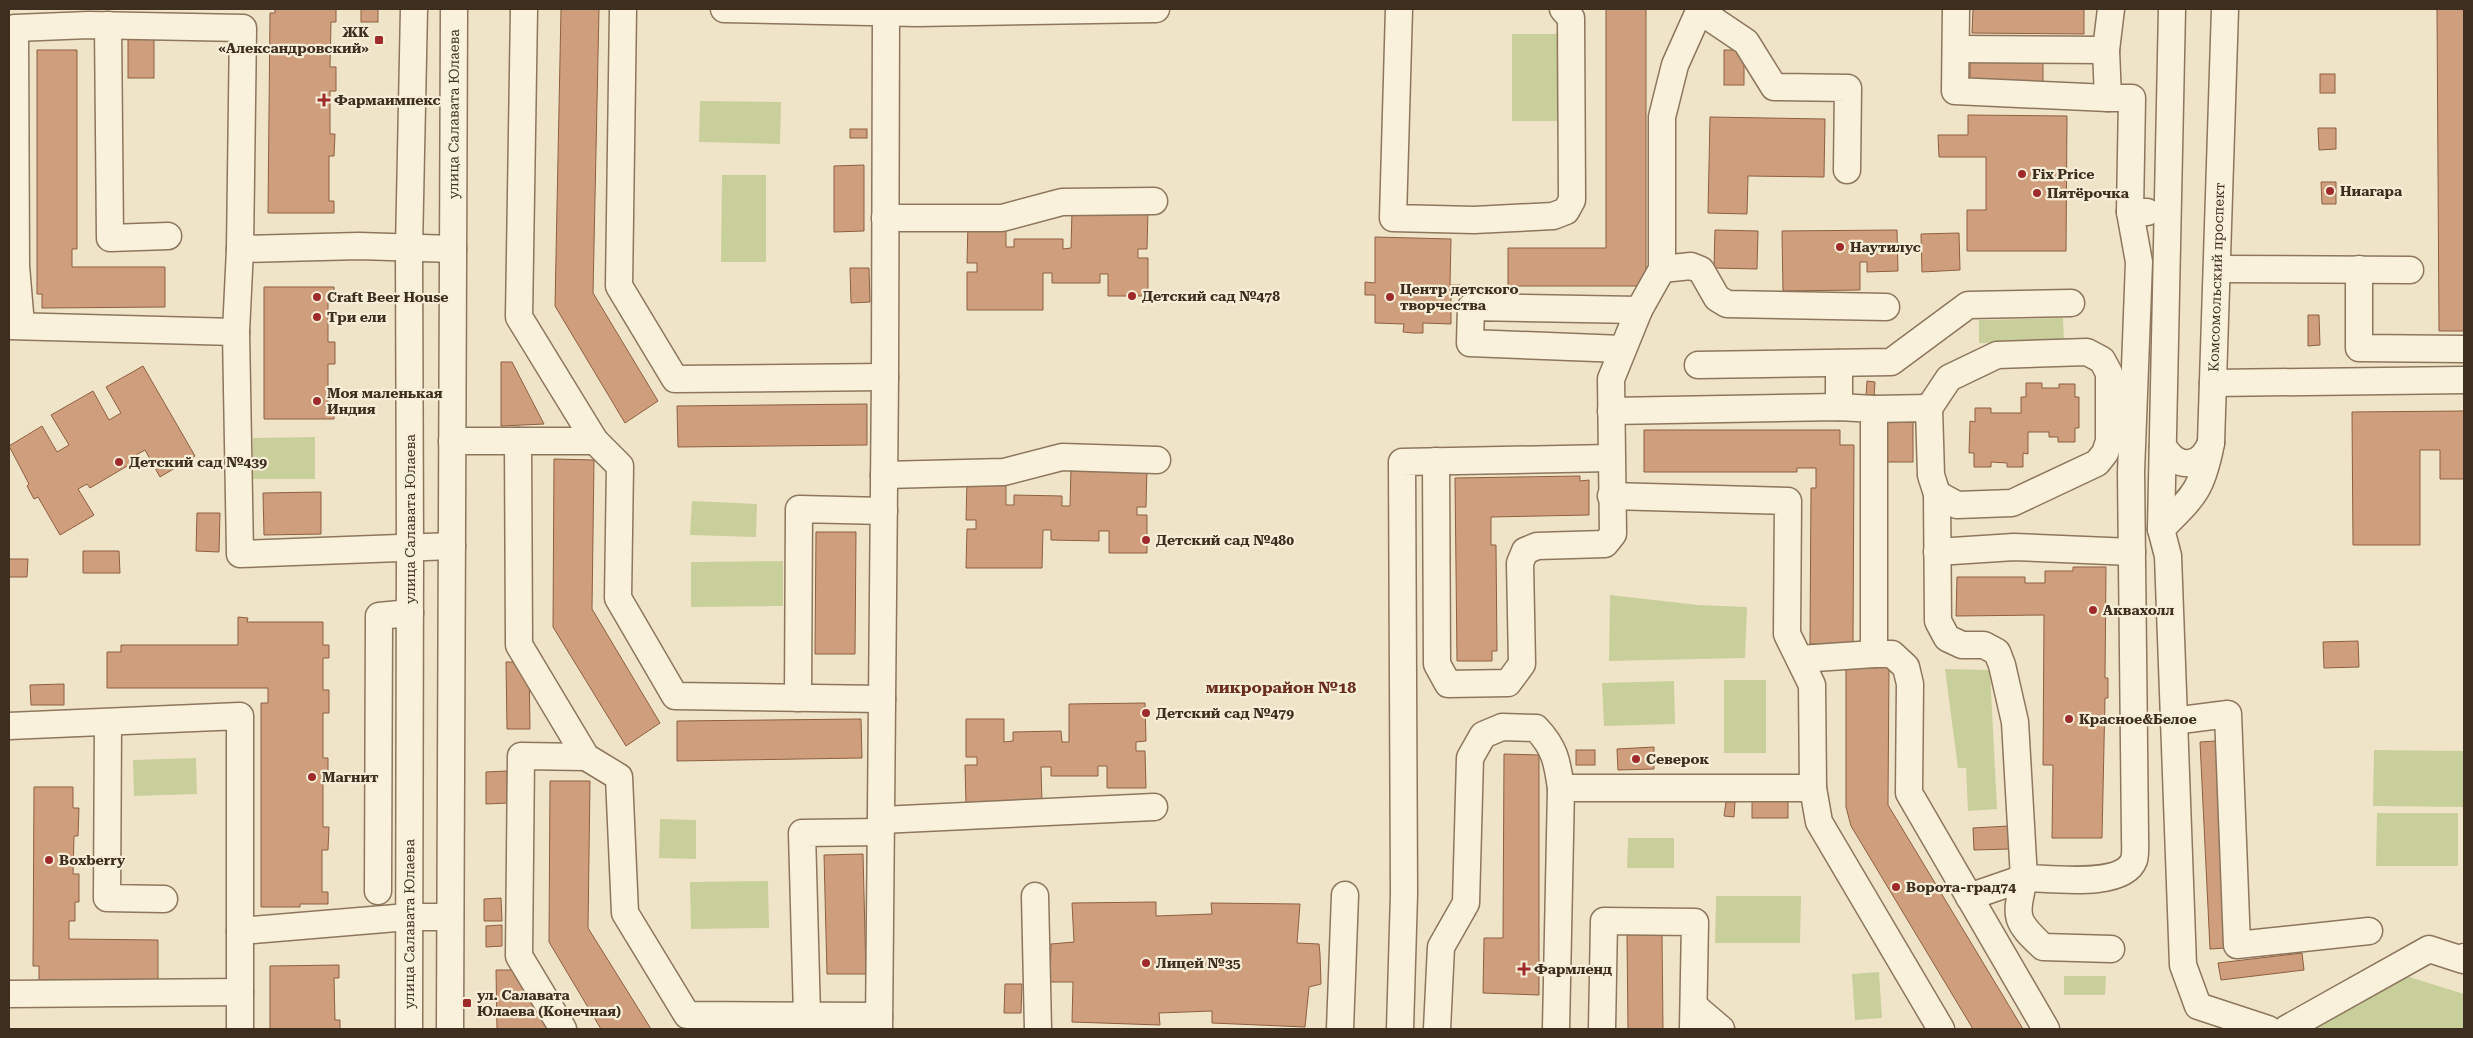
<svg xmlns="http://www.w3.org/2000/svg" width="2473" height="1038" font-family="'Roboto Serif',serif">
	<style>
		.green { fill: #c9cf9b }
		.building { fill: #cf9f7d; stroke: #8d5f41 }
		.lines { fill: none; stroke-linecap: round; stroke-linejoin: round }
		.minor-casing { stroke: #8d765c; stroke-width: 29 }
		.minor { stroke: #faf1dc; stroke-width: 26 }
		.poi-dot { fill: #9e2a2b; stroke: #f7eed8; stroke-width: 2 }
		.labels { text-anchor: middle; stroke-width: 4.5; stroke-linejoin: round; paint-order: stroke }
		.poi-label { font-size: 14px; font-weight: bold; fill: #3d2e20; stroke: #f7eed8; text-anchor: start }
		.street-label { font-size: 14px; fill: #3d2e20; stroke: #f7eed8 }
		.quarter-label { font-size: 16px; font-weight: bold; fill: #6b2e1e; stroke: #f7eed8 }
	</style>
	<rect width="100%" height="100%" fill="#f0e4c8"/>
	<g class="green">
		<polygon points="1512,34 1560,34 1561,121 1512,121"/>
		<polygon points="700,101 781,102 780,144 699,142"/>
		<polygon points="722,175 766,175 766,262 721,262"/>
		<polygon points="2063,318 2064,342 1979,343 1979,320"/>
		<polygon points="315,437 315,479 253,479 253,438"/>
		<polygon points="692,501 757,504 756,537 690,535"/>
		<polygon points="783,561 783,606 691,607 691,562"/>
		<polygon points="1610,595 1698,605 1747,607 1745,658 1609,661"/>
		<polygon points="1945,669 1990,670 1997,809 1968,811 1966,768 1958,768"/>
		<rect x="1724" y="680" width="42" height="73"/>
		<polygon points="1674,681 1675,724 1604,726 1602,683"/>
		<polygon points="2374,750 2464,751 2464,807 2373,806"/>
		<polygon points="196,758 197,794 134,796 133,760"/>
		<polygon points="2377,813 2458,813 2458,866 2376,866"/>
		<polygon points="660,819 696,820 696,859 659,858"/>
		<polygon points="1628,838 1674,838 1674,868 1627,868"/>
		<polygon points="768,881 769,928 691,929 690,882"/>
		<polygon points="1716,896 1801,896 1800,943 1715,943"/>
		<polygon points="2390,971 2464,994 2464,1029 2289,1029"/>
		<polygon points="1879,972 1882,1018 1855,1020 1852,974"/>
		<polygon points="2064,976 2106,976 2105,995 2064,995"/>
	</g>
	<g class="building">
		<polygon points="275,9 336,9 336,22 331,22 330,67 336,67 336,91 330,91 330,134 335,134 334,156 329,156 329,201 334,201 334,213 268,213 270,13 275,13"/>
		<rect x="361" y="9" width="17" height="13"/>
		<polygon points="561,9 599,9 593,293 658,401 625,423 555,306"/>
		<polygon points="1606,9 1646,9 1646,286 1508,286 1508,248 1606,248"/>
		<polygon points="1973,9 2084,9 2084,34 1972,33"/>
		<polygon points="2437,9 2464,9 2464,331 2439,331"/>
		<rect x="128" y="39" width="26" height="39"/>
		<polygon points="37,50 77,50 77,249 72,249 72,267 165,267 165,307 42,308 42,294 37,294"/>
		<rect x="1724" y="50" width="20" height="35"/>
		<polygon points="1970,62 2043,63 2043,85 1970,85"/>
		<rect x="2320" y="74" width="15" height="19"/>
		<polygon points="1968,115 2067,116 2066,251 1967,251 1967,210 1986,210 1986,157 1939,157 1938,135 1968,135"/>
		<polygon points="1710,117 1825,119 1824,177 1748,176 1747,214 1708,213"/>
		<polygon points="2318,128 2336,128 2336,149 2319,150"/>
		<rect x="850" y="129" width="17" height="9"/>
		<polygon points="864,165 864,231 834,232 834,166"/>
		<polygon points="2321,182 2336,182 2336,204 2322,204"/>
		<polygon points="1072,211 1148,211 1147,249 1138,249 1138,258 1148,258 1148,296 1108,296 1108,274 1100,274 1100,283 1052,283 1052,273 1043,273 1043,310 967,310 967,272 977,272 977,263 967,263 968,223 1006,223 1006,247 1014,247 1014,239 1063,239 1063,249 1071,248"/>
		<polygon points="1715,230 1758,231 1757,269 1714,268"/>
		<polygon points="1897,230 1898,271 1867,272 1867,262 1860,262 1860,290 1783,291 1782,231"/>
		<polygon points="1959,233 1960,270 1922,272 1921,234"/>
		<polygon points="1375,237 1451,239 1450,285 1460,285 1460,296 1451,295 1451,324 1423,323 1423,333 1413,333 1403,332 1404,324 1375,323 1375,295 1365,295 1365,282 1375,283"/>
		<polygon points="850,268 869,268 870,302 851,303"/>
		<polygon points="264,287 334,287 334,298 328,298 328,342 335,342 335,364 328,364 328,407 334,407 334,419 264,419"/>
		<polygon points="2308,315 2319,315 2320,345 2308,346"/>
		<polygon points="501,362 512,362 544,424 501,426"/>
		<polygon points="143,366 195,456 160,477 145,450 136,455 139,459 90,488 87,484 78,489 94,515 60,535 38,497 34,499 27,486 29,484 9,446 42,426 57,452 69,445 51,415 93,391 109,420 121,413 106,387"/>
		<polygon points="1867,381 1875,382 1874,397 1866,396"/>
		<polygon points="2026,383 2042,383 2042,388 2059,388 2059,384 2075,384 2075,397 2079,397 2079,428 2075,428 2075,442 2058,442 2058,437 2049,437 2049,432 2028,432 2028,454 2023,453 2023,467 2007,467 2007,463 1991,462 1991,467 1974,467 1974,453 1969,453 1970,421 1975,422 1975,408 1991,408 1991,413 2021,413 2021,397 2026,397"/>
		<polygon points="867,404 867,445 678,447 677,406"/>
		<polygon points="2464,411 2464,479 2440,479 2440,450 2420,450 2420,545 2353,545 2352,412"/>
		<rect x="1883" y="420" width="30" height="42"/>
		<polygon points="1644,430 1840,430 1840,445 1854,445 1853,644 1810,644 1811,488 1816,488 1816,468 1797,468 1797,472 1644,472"/>
		<polygon points="554,459 594,460 592,609 660,723 626,746 553,627"/>
		<polygon points="1071,468 1147,468 1146,507 1137,507 1137,515 1147,515 1147,553 1109,553 1109,531 1099,531 1099,541 1051,540 1051,530 1043,530 1042,568 966,568 967,529 976,529 976,520 966,520 967,481 1006,482 1006,505 1014,505 1014,495 1062,496 1062,506 1070,506"/>
		<polygon points="1580,476 1580,481 1589,480 1589,515 1491,517 1491,545 1496,545 1497,651 1492,651 1492,661 1457,661 1455,478"/>
		<polygon points="321,492 321,534 264,535 263,493"/>
		<polygon points="197,513 220,513 219,552 196,551"/>
		<polygon points="816,532 856,532 855,654 815,654"/>
		<polygon points="83,551 119,551 120,573 83,573"/>
		<polygon points="9,559 28,559 27,577 9,577"/>
		<polygon points="2073,567 2106,567 2105,678 2108,678 2108,698 2105,698 2102,838 2052,838 2053,765 2043,765 2044,615 1956,616 1957,577 2025,577 2025,583 2045,583 2045,571 2073,571"/>
		<polygon points="238,617 248,618 247,622 323,622 323,645 329,645 329,658 323,658 323,690 329,690 329,713 323,713 323,758 328,758 328,783 323,783 323,827 329,827 328,850 322,850 322,892 328,892 328,904 300,904 300,907 261,907 261,703 268,703 268,688 107,688 107,652 121,652 121,645 238,645"/>
		<polygon points="2358,641 2359,667 2324,668 2323,642"/>
		<polygon points="506,662 529,662 530,729 507,729"/>
		<polygon points="1846,663 1889,663 1888,805 2023,1029 1973,1029 1851,826 1846,807"/>
		<polygon points="64,684 64,705 31,705 30,685"/>
		<polygon points="1145,703 1146,741 1136,742 1136,751 1145,751 1146,788 1107,788 1107,766 1098,766 1098,776 1051,776 1051,767 1041,767 1042,804 966,805 965,765 977,765 977,757 966,757 966,719 1004,719 1004,742 1013,741 1013,732 1061,731 1062,742 1069,742 1069,704"/>
		<polygon points="861,719 862,758 677,761 677,721"/>
		<polygon points="2216,741 2226,948 2210,949 2200,742"/>
		<polygon points="1654,747 1654,769 1618,770 1617,749"/>
		<rect x="1576" y="750" width="19" height="15"/>
		<polygon points="1504,754 1539,755 1539,995 1483,993 1484,938 1503,938"/>
		<polygon points="507,771 507,803 486,804 486,772"/>
		<polygon points="550,781 590,781 588,928 651,1029 601,1029 549,942"/>
		<polygon points="34,787 73,787 73,808 79,808 78,836 74,836 73,874 79,874 79,902 75,902 75,921 69,921 69,939 158,940 158,980 39,980 39,966 33,966"/>
		<rect x="1752" y="798" width="36" height="20"/>
		<polygon points="1726,802 1735,802 1734,817 1724,816"/>
		<polygon points="2009,826 2010,849 1974,850 1973,828"/>
		<polygon points="863,854 866,974 827,974 824,855"/>
		<polygon points="501,898 502,921 484,921 484,899"/>
		<polygon points="1156,902 1156,916 1212,914 1211,903 1300,904 1297,943 1319,944 1320,954 1321,984 1309,987 1305,1027 1212,1023 1212,1011 1159,1013 1160,1025 1072,1022 1073,982 1050,982 1051,944 1074,942 1072,903"/>
		<polygon points="502,925 502,946 486,947 486,926"/>
		<polygon points="1627,934 1662,934 1663,1029 1628,1029"/>
		<polygon points="2302,953 2304,970 2221,980 2218,963"/>
		<polygon points="339,965 339,978 334,978 335,1020 340,1020 340,1029 270,1029 270,966"/>
		<polygon points="496,970 516,970 552,1029 497,1029"/>
		<polygon points="1005,984 1022,984 1021,1013 1004,1013"/>
	</g>
	<g class="lines">
		<defs>
			<g id="minor">
				<polyline points="524,9 519,317 595,441 620,466 618,598 675,696 882,699"/>
				<polyline points="623,9 619,286 675,379 885,377"/>
				<polyline points="724,9 917,13 1156,9"/>
				<polyline points="1399,9 1393,218 1474,220 1553,216 1566,211 1572,200 1571,18 1563,9"/>
				<polyline points="1956,9 1955,91 2108,98"/>
				<polyline points="2111,9 2106,50 2108,98 2132,98 2130,212 2147,212"/>
				<polyline points="2172,9 2161,529 2168,556 2183,965 2198,1006 2268,1029"/>
				<polyline points="1700,11 1746,42 1774,87 1848,88 1847,170"/>
				<polyline points="108,25 110,238 168,236"/>
				<polyline points="1956,49 2106,50"/>
				<polyline points="885,218 1002,218 1062,202 1154,201"/>
				<polyline points="240,249 359,246 453,249"/>
				<polyline points="1662,269 1691,266 1701,270 1717,298 1727,304 1886,307"/>
				<polyline points="2217,269 2410,270"/>
				<polyline points="2359,269 2359,348 2464,349"/>
				<polyline points="21,325 16,266 15,28 89,25 243,28 240,249 236,332 240,554 452,546"/>
				<polyline points="9,326 236,332"/>
				<polyline points="1622,349 1470,343 1471,307 1639,310"/>
				<polyline points="1698,365 1891,362 1968,305 2071,303"/>
				<polyline points="2213,383 2464,380"/>
				<polyline points="1839,407 1839,363"/>
				<polyline points="1929,408 1949,378 1997,355 2087,352 2102,360 2109,373 2109,441 2105,453 2097,463 2012,503 1957,505 1937,494"/>
				<path d="M1874 409 1929 408 1931 475 1937 494 1938 621 1947 638 1962 645H1984L1997 652 2002 665 2015 722 2024 878C2050 878 2123 889 2134 860 2136 853 2135 843 2135 836L2131 472 2139 262 2130 212"/>
				<polyline points="1611,411 1839,407 1874,409 1874,654 1892,654 1906,667 1910,684 1909,793 2046,1029"/>
				<polyline points="452,441 595,441"/>
				<polyline points="518,441 519,645 586,757 619,777 625,913 687,1015 879,1016"/>
				<path d="M2163 446C2177 470 2200 469 2211 443"/>
				<polyline points="1436,461 1437,664 1448,684 1508,683 1522,664 1520,563 1525,551 1537,546 1605,544 1613,534 1611,379 1639,310 1662,269 1662,117 1675,65 1700,9"/>
				<polyline points="884,475 1004,472 1062,457 1157,460"/>
				<polyline points="1611,496 1788,501 1787,634 1812,685 1813,788 1819,822 1941,1029"/>
				<path id="s1" d="M2161 529C2194 496 2202 490 2211 443L2225 9"/>
				<polyline points="1937,552 2014,547 2132,552"/>
				<polyline points="1800,659 1874,654"/>
				<polyline points="798,698 799,509 884,511"/>
				<polyline points="2173,721 2228,714 2237,945 2369,931"/>
				<polyline points="108,723 107,898 164,899"/>
				<polyline points="9,726 240,716 240,1029"/>
				<polyline points="1561,788 1813,788"/>
				<polyline points="881,820 1154,807"/>
				<polyline points="378,891 379,616 410,613"/>
				<polyline points="1035,896 1038,1029"/>
				<path d="M1969 897 2024 878C2016 917 2013 919 2043 947L2111 949"/>
				<polyline points="240,931 408,917 450,917"/>
				<polyline points="9,994 240,992"/>
				<polyline points="1694,1006 1721,1029"/>
				<polyline points="807,1015 802,833 880,832"/>
				<path id="s2" d="M409 1029 410 548 409 248 414 9"/>
				<path id="s3" d="M450 1029 454 9"/>
				<polyline points="563,1029 519,956 521,756 586,757"/>
				<polyline points="879,1029 885,377 886,13"/>
				<polyline points="1340,1029 1345,895"/>
				<polyline points="1400,1029 1404,894 1402,462 1611,458"/>
				<path d="M1437 1029 1441 947 1466 903 1470 758 1483 735 1502 727 1536 728C1555 748 1557 761 1561 788L1556 1029"/>
				<polyline points="1602,1029 1604,921 1695,922 1693,1029"/>
				<polyline points="2286,1029 2429,949 2463,960 2464,957"/>
			</g>
		</defs>
		<use href="#minor" class="minor-casing"/>
		<use href="#minor" class="minor"/>
	</g>
	<g class="poi-dot">
		<rect x="374" y="35" width="10" height="10" rx="2.5"/>
		<path d="M321.5 92.5h5v5h5v5h-5v5h-5v-5h-5v-5h5z"/>
		<circle cx="2022" cy="174" r="5"/>
		<circle cx="2330" cy="191" r="5"/>
		<circle cx="2037" cy="193" r="5"/>
		<circle cx="1840" cy="247" r="5"/>
		<circle cx="1132" cy="296" r="5"/>
		<circle cx="317" cy="297" r="5"/>
		<circle cx="1390" cy="297" r="5"/>
		<circle cx="317" cy="317" r="5"/>
		<circle cx="317" cy="401" r="5"/>
		<circle cx="119" cy="462" r="5"/>
		<circle cx="1146" cy="540" r="5"/>
		<circle cx="2093" cy="610" r="5"/>
		<circle cx="1146" cy="713" r="5"/>
		<circle cx="2069" cy="719" r="5"/>
		<circle cx="1636" cy="759" r="5"/>
		<circle cx="312" cy="777" r="5"/>
		<circle cx="49" cy="860" r="5"/>
		<circle cx="1896" cy="887" r="5"/>
		<circle cx="1146" cy="963" r="5"/>
		<path d="M1521.5 961.5h5v5h5v5h-5v5h-5v-5h-5v-5h5z"/>
		<rect x="462" y="998" width="10" height="10" rx="2.5"/>
	</g>
	<g class="labels">
		<g class="poi-label">
			<text x="369" y="37" text-anchor="end">ЖК<tspan x="369" dy="16">«Александровский»</tspan></text>
			<text x="334" y="105">Фармаимпекс</text>
			<text x="2032" y="179">Fix Price</text>
			<text x="2340" y="196">Ниагара</text>
			<text x="2047" y="198">Пятёрочка</text>
			<text x="1850" y="252">Наутилус</text>
			<text x="1400" y="294">Центр детского<tspan x="1400" dy="16">творчества</tspan></text>
			<text x="1142" y="301">Детский сад №478</text>
			<text x="327" y="302">Craft Beer House</text>
			<text x="327" y="322">Три ели</text>
			<text x="327" y="398">Моя маленькая<tspan x="327" dy="16">Индия</tspan></text>
			<text x="129" y="467">Детский сад №439</text>
			<text x="1156" y="545">Детский сад №480</text>
			<text x="2103" y="615">Аквахолл</text>
			<text x="1156" y="718">Детский сад №479</text>
			<text x="2079" y="724">Красное&amp;Белое</text>
			<text x="1646" y="764">Северок</text>
			<text x="322" y="782">Магнит</text>
			<text x="59" y="865">Boxberry</text>
			<text x="1906" y="892">Ворота-град74</text>
			<text x="1156" y="968">Лицей №35</text>
			<text x="1534" y="974">Фармленд</text>
			<text x="477" y="1000">ул. Салавата<tspan x="477" dy="16">Юлаева (Конечная)</tspan></text>
		</g>
		<g class="street-label">
			<text dy="5" stroke="none"><textPath href="#s3" startOffset="915">улица Салавата Юлаева</textPath></text>
			<text dy="5" stroke="none"><textPath href="#s1" startOffset="268">Комсомольский проспект</textPath></text>
			<text transform="translate(410 519) rotate(-90)" y="5">улица Салавата Юлаева</text>
			<text dy="5" stroke="none"><textPath href="#s2" startOffset="105">улица Салавата Юлаева</textPath></text>
		</g>
		<g class="quarter-label">
			<text x="1281" y="693">микрорайон №18</text>
		</g>
	</g>
	<rect width="2473" height="1038" fill="none" stroke="#3d2e20" stroke-width="20"/>
</svg>
